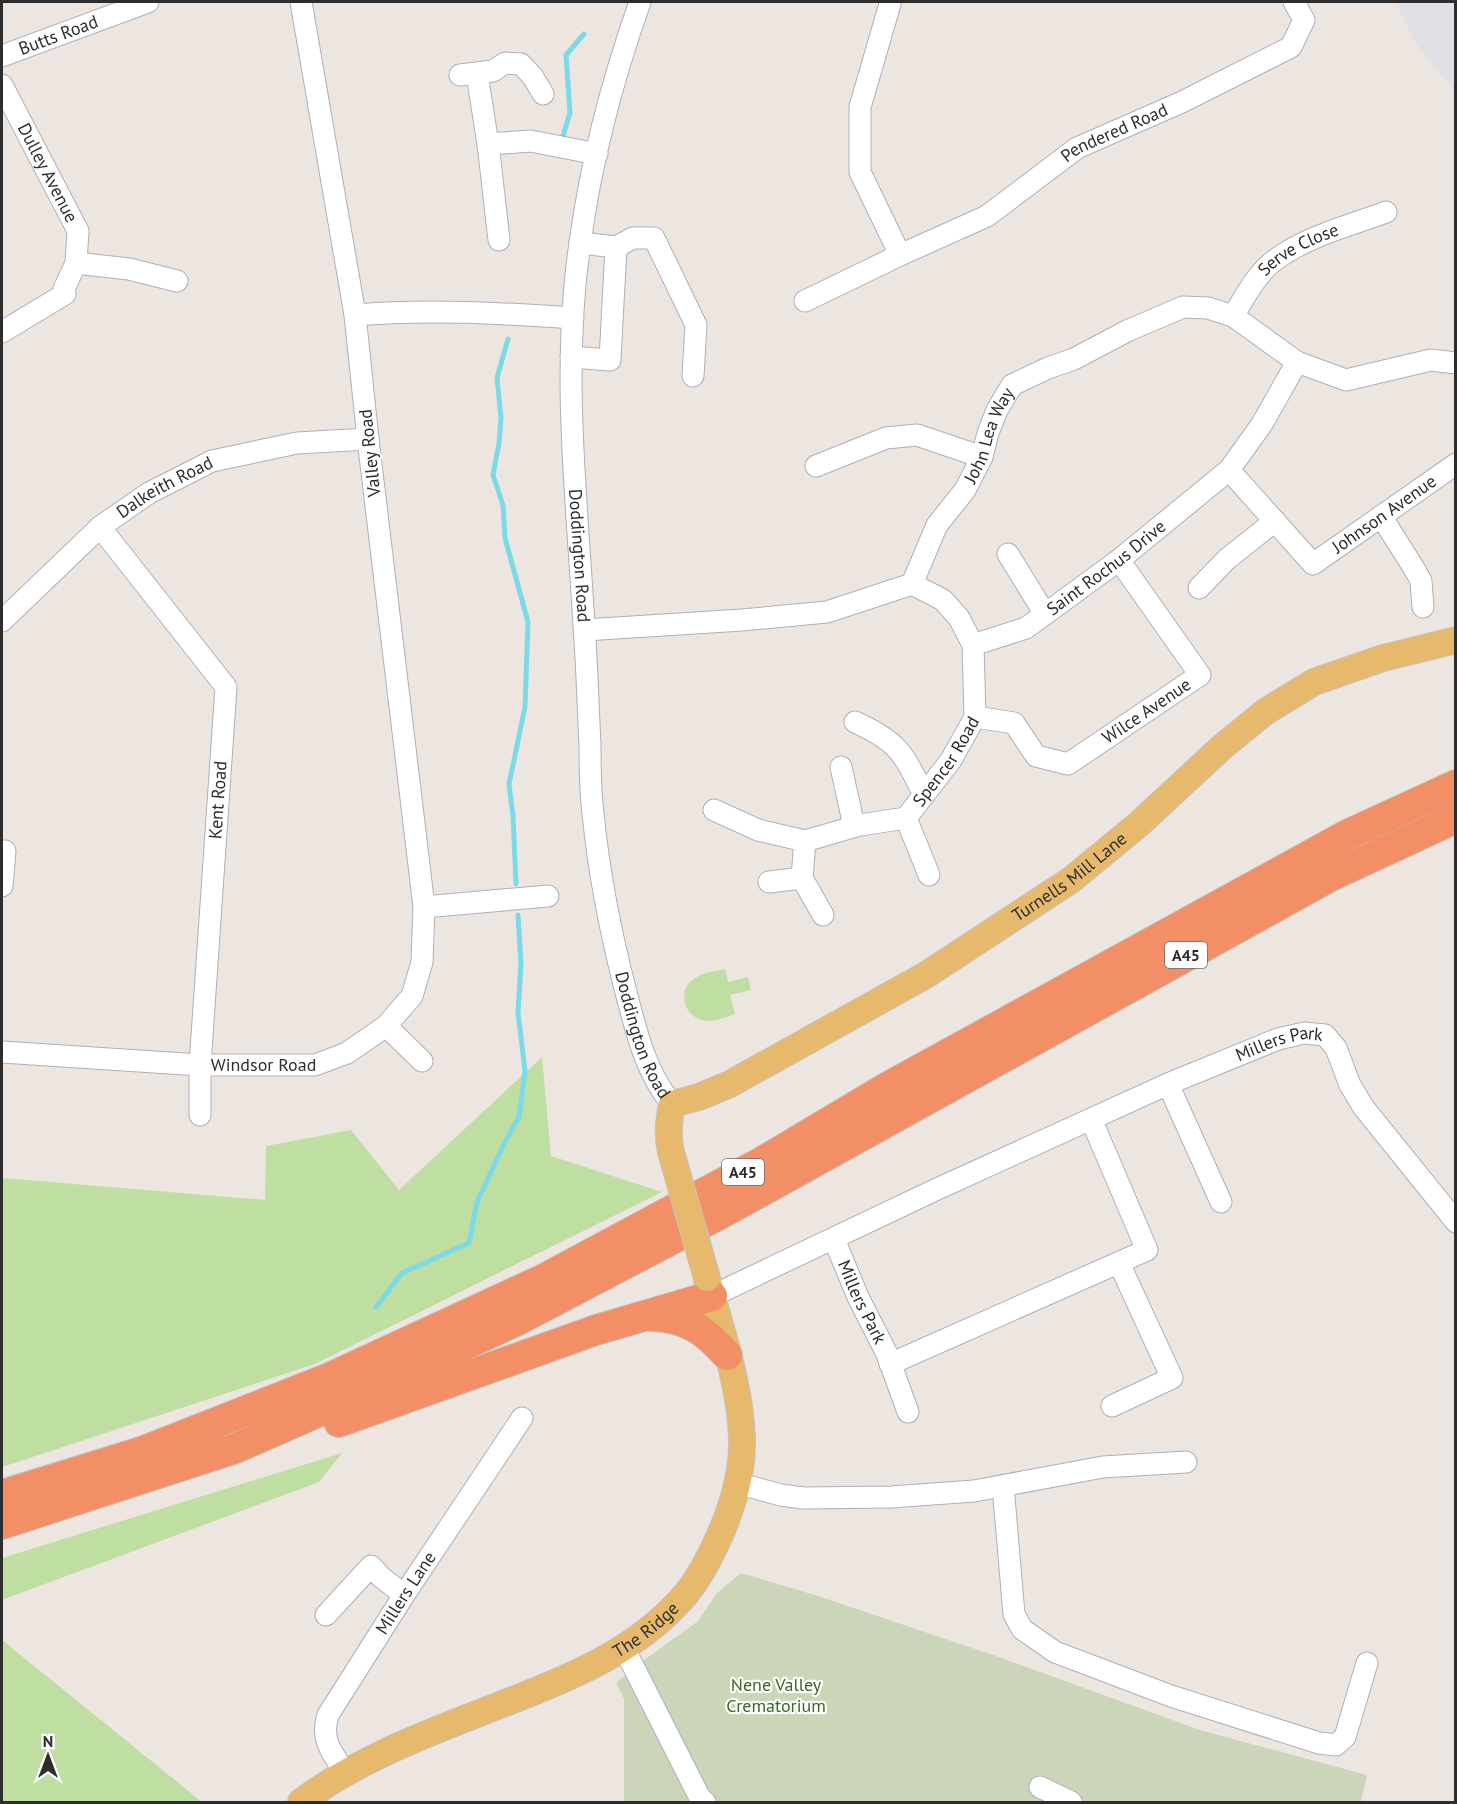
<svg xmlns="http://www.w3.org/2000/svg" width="1457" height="1804" font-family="'PT Sans',sans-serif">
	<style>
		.industrial { fill: #e1e0e6 }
		.green { fill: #bfdfa2 }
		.cemetery { fill: #cbd6b9 }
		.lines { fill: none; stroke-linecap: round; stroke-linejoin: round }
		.stream { stroke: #7cd9e6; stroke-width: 5 }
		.minor-casing { stroke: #adb0b8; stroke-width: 23 }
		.major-casing { stroke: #c4c4c4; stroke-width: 28 }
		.highway-casing { stroke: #c4c4c4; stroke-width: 32 }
		.minor { stroke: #fff; stroke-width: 21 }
		.major { stroke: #e7b96c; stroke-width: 26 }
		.highway { stroke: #f28f66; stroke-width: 30 }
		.major-bridge-casing { stroke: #c4c4c4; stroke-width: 28; stroke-linecap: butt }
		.major-bridge { stroke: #e7b96c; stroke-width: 26 }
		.labels { text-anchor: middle; stroke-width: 4.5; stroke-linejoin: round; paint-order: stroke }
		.shield { fill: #fff; stroke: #6c6c6c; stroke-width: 1.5 }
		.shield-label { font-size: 16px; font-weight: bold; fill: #2d2d2d }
		.street-label { font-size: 18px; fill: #2d2d2d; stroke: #fff }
		.park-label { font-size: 18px; fill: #396621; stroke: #fff }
	</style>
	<rect width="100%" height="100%" fill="#ede6e0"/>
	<polygon class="industrial" points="1396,2 1455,2 1455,92 1413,40"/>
	<g class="green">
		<path d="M725 969 728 982 748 977 751 990 730 995 735 1014C727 1017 716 1021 707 1021 683 1019 675 988 697 977 705 972 716 971 725 969Z"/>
		<polygon points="542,1057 551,1156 662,1192 315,1364 2,1467 2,1178 265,1200 266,1146 351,1130 399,1190"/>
		<polygon points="342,1453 319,1482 2,1600 2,1558"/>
		<polygon points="2,1640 202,1802 2,1802"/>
	</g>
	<polygon class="cemetery" points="741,1573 818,1596 999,1657 1200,1730 1367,1775 1361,1802 624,1802 624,1699 616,1683 647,1658 698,1621 717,1593"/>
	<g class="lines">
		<g class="stream">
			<polyline points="562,139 570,113 566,55 584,34"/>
			<polyline points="508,339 497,378 501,418 499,443 493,475 503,505 505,538 528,622 525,707 509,784 513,816 516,884"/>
			<polyline points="376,1307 402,1273 469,1243 477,1202 505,1142 519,1117 525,1071 518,1012 521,964 518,915"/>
		</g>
		<defs>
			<g id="minor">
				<path id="s1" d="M640 2C613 78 591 162 580 243 561 370 577 499 584 626 587 666 588 705 590 745 590 767 590 790 593 813 599 875 611 935 627 996 637 1034 646 1073 672 1104"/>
				<polyline points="890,4 860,107 860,172 900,255"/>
				<path id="s2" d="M2 56 148 2"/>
				<polyline points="477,74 488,144 499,240"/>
				<polyline points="460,75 493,71 505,63 521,64 533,77 543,94"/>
				<path id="s3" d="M2 85 78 231 76 263 64 289 65 294 2 332"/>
				<polyline points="488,144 531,141 597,154"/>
				<polyline points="580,243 616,247 633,238 654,238 696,325 693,376"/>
				<polyline points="76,263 129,269 177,281"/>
				<path id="s4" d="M805 301 900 255 987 216 1077 148 1182 102 1291 47 1304 20 1294 2"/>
				<path d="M355 315C428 309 500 313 573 318"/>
				<path id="s5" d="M1233 316C1245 297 1256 274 1275 260 1307 236 1349 226 1386 212"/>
				<polyline points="571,357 610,360 616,247"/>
				<polyline points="816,466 886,438 917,435 982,457"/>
				<polyline points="1229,470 1262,424 1297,362"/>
				<polyline points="1381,516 1415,570 1421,581 1423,607"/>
				<polyline points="100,527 226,687 200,1065 200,1115"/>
				<polyline points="1008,554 1045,614"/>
				<polyline points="1199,588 1227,559 1275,521"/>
				<path id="s6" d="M2 621 100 527 149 493 212 461 297 443 368 439"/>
				<path id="s7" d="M585 630 742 620 827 612 912 584 937 525 965 490 982 457 988 433 997 410 1012 385 1048 368 1074 359 1127 331 1183 307 1208 308 1233 316 1297 362 1346 380 1431 360 1456 363"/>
				<path id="s8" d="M973 645 1026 628 1119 560 1229 470 1313 564 1456 464"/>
				<path id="s9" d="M975 717 1014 723 1036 756 1068 764 1200 675 1119 560"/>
				<path d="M855 722C899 742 903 753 924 795"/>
				<polyline points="841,767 854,826"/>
				<path id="s10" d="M714 810 758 830 805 841 860 825 906 818 951 760 975 717 973 645 959 618 943 600 912 584"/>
				<polyline points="906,818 929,875"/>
				<polyline points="805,841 802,878 823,915"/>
				<polyline points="769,882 802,878"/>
				<polyline points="2,886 5,851"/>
				<polyline points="424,907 548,896"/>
				<polyline points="386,1026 422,1061"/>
				<path id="s11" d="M2 1052 200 1065H315L347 1053 386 1026 412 996 422 962 424 907 368 439 355 315 301 2"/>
				<polyline points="1168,1084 1221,1202"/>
				<path id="s12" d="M834 1239 858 1297 887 1354 908 1412"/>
				<path id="s13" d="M712 1296 935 1190 1168 1084 1278 1039 1304 1033 1325 1035 1336 1048 1350 1085 1364 1108 1456 1222"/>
				<polyline points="890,1364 1147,1250 1091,1119"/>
				<polyline points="1112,1406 1172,1378 1119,1263"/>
				<polyline points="737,1483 781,1495 803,1498 891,1497 974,1491 1103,1467 1186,1462"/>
				<polyline points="1003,1486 1014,1614 1022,1629 1055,1652 1171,1696 1319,1743 1336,1745 1345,1737 1367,1663"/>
				<polyline points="326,1615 371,1566 381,1577 404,1595"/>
				<polyline points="624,1648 701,1800 705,1802"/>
				<path id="s14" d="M345 1773C332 1752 320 1740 328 1715L404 1595 522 1418"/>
				<polyline points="1040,1787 1071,1802"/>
			</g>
			<g id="major">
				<path id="s15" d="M671 1152C667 1135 669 1121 672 1104L699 1097 730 1084 926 975 1071 880 1139 824 1221 748 1265 712 1314 682 1383 658 1456 640"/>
				<path id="s16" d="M301 1802C361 1757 431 1732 500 1705 568 1679 638 1651 686 1594 700 1577 711 1555 720 1535 733 1505 743 1471 742 1438 740 1384 721 1330 707 1279"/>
			</g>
			<g id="highway">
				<path d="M651 1316C686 1317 705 1330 727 1355"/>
				<polyline points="339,1422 596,1330 712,1296"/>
				<polyline points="2,1495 144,1451 327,1379 544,1279 762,1162 888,1087 1347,835 1456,785"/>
				<polyline points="2,1524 236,1448 370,1389 516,1321 722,1213 1331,876 1456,818"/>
			</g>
		</defs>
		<use href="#minor" class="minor-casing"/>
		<use href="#major" class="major-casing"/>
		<use href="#highway" class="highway-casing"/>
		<use href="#minor" class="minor"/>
		<use href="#major" class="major"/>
		<use href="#highway" class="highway"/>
		<defs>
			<polyline id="major-bridge" points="671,1152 707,1278"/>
		</defs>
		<use href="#major-bridge" class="major-bridge-casing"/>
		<use href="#major-bridge" class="major-bridge"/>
	</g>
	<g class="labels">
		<g class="shield">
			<rect x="1165" y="942" width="42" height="26" rx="4.5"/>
			<rect x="722" y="1159" width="42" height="26" rx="4.5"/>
		</g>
		<g class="shield-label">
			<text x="1186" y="961">A45</text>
			<text x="743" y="1178">A45</text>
		</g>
		<g class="street-label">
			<text dy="6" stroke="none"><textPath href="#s2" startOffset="60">Butts Road</textPath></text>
			<text dy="6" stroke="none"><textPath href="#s4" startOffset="354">Pendered Road</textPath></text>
			<text dy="6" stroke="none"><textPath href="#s3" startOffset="99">Dulley Avenue</textPath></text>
			<text dy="6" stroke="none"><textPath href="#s5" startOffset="96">Serve Close</textPath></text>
			<text dy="6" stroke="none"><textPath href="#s7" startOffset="501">John Lea Way</textPath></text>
			<text transform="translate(370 453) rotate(-96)" y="6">Valley Road</text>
			<text dy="6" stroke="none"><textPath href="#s6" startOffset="212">Dalkeith Road</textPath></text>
			<text dy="6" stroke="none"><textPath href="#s8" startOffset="526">Johnson Avenue</textPath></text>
			<text dy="6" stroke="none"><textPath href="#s1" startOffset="562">Doddington Road</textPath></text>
			<text dy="6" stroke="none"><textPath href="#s8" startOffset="156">Saint Rochus Drive</textPath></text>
			<text dy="6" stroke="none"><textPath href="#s9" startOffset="207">Wilce Avenue</textPath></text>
			<text dy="6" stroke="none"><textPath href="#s10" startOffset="270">Spencer Road</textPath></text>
			<text transform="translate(218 800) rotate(-86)" y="6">Kent Road</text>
			<text dy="6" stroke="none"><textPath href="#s15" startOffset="508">Turnells Mill Lane</textPath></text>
			<text dy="6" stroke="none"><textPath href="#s1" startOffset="1048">Doddington Road</textPath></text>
			<text dy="6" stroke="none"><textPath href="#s13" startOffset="622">Millers Park</textPath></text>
			<text dy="6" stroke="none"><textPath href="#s11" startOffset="262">Windsor Road</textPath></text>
			<text dy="6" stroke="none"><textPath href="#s12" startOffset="69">Millers Park</textPath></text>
			<text dy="6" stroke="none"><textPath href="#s14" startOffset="208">Millers Lane</textPath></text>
			<text dy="6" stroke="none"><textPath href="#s16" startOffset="387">The Ridge</textPath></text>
		</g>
		<g class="park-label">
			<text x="776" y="1691">Nene Valley<tspan x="776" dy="21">Crematorium</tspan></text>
		</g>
	</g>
	<rect width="1457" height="1804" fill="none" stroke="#2d2d2d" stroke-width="6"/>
	<g transform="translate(48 1756)" stroke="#ffffff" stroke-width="4.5" paint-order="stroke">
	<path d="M0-4.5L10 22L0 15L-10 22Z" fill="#2d2d2d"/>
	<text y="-9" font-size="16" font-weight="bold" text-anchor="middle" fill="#2d2d2d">N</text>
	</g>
</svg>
